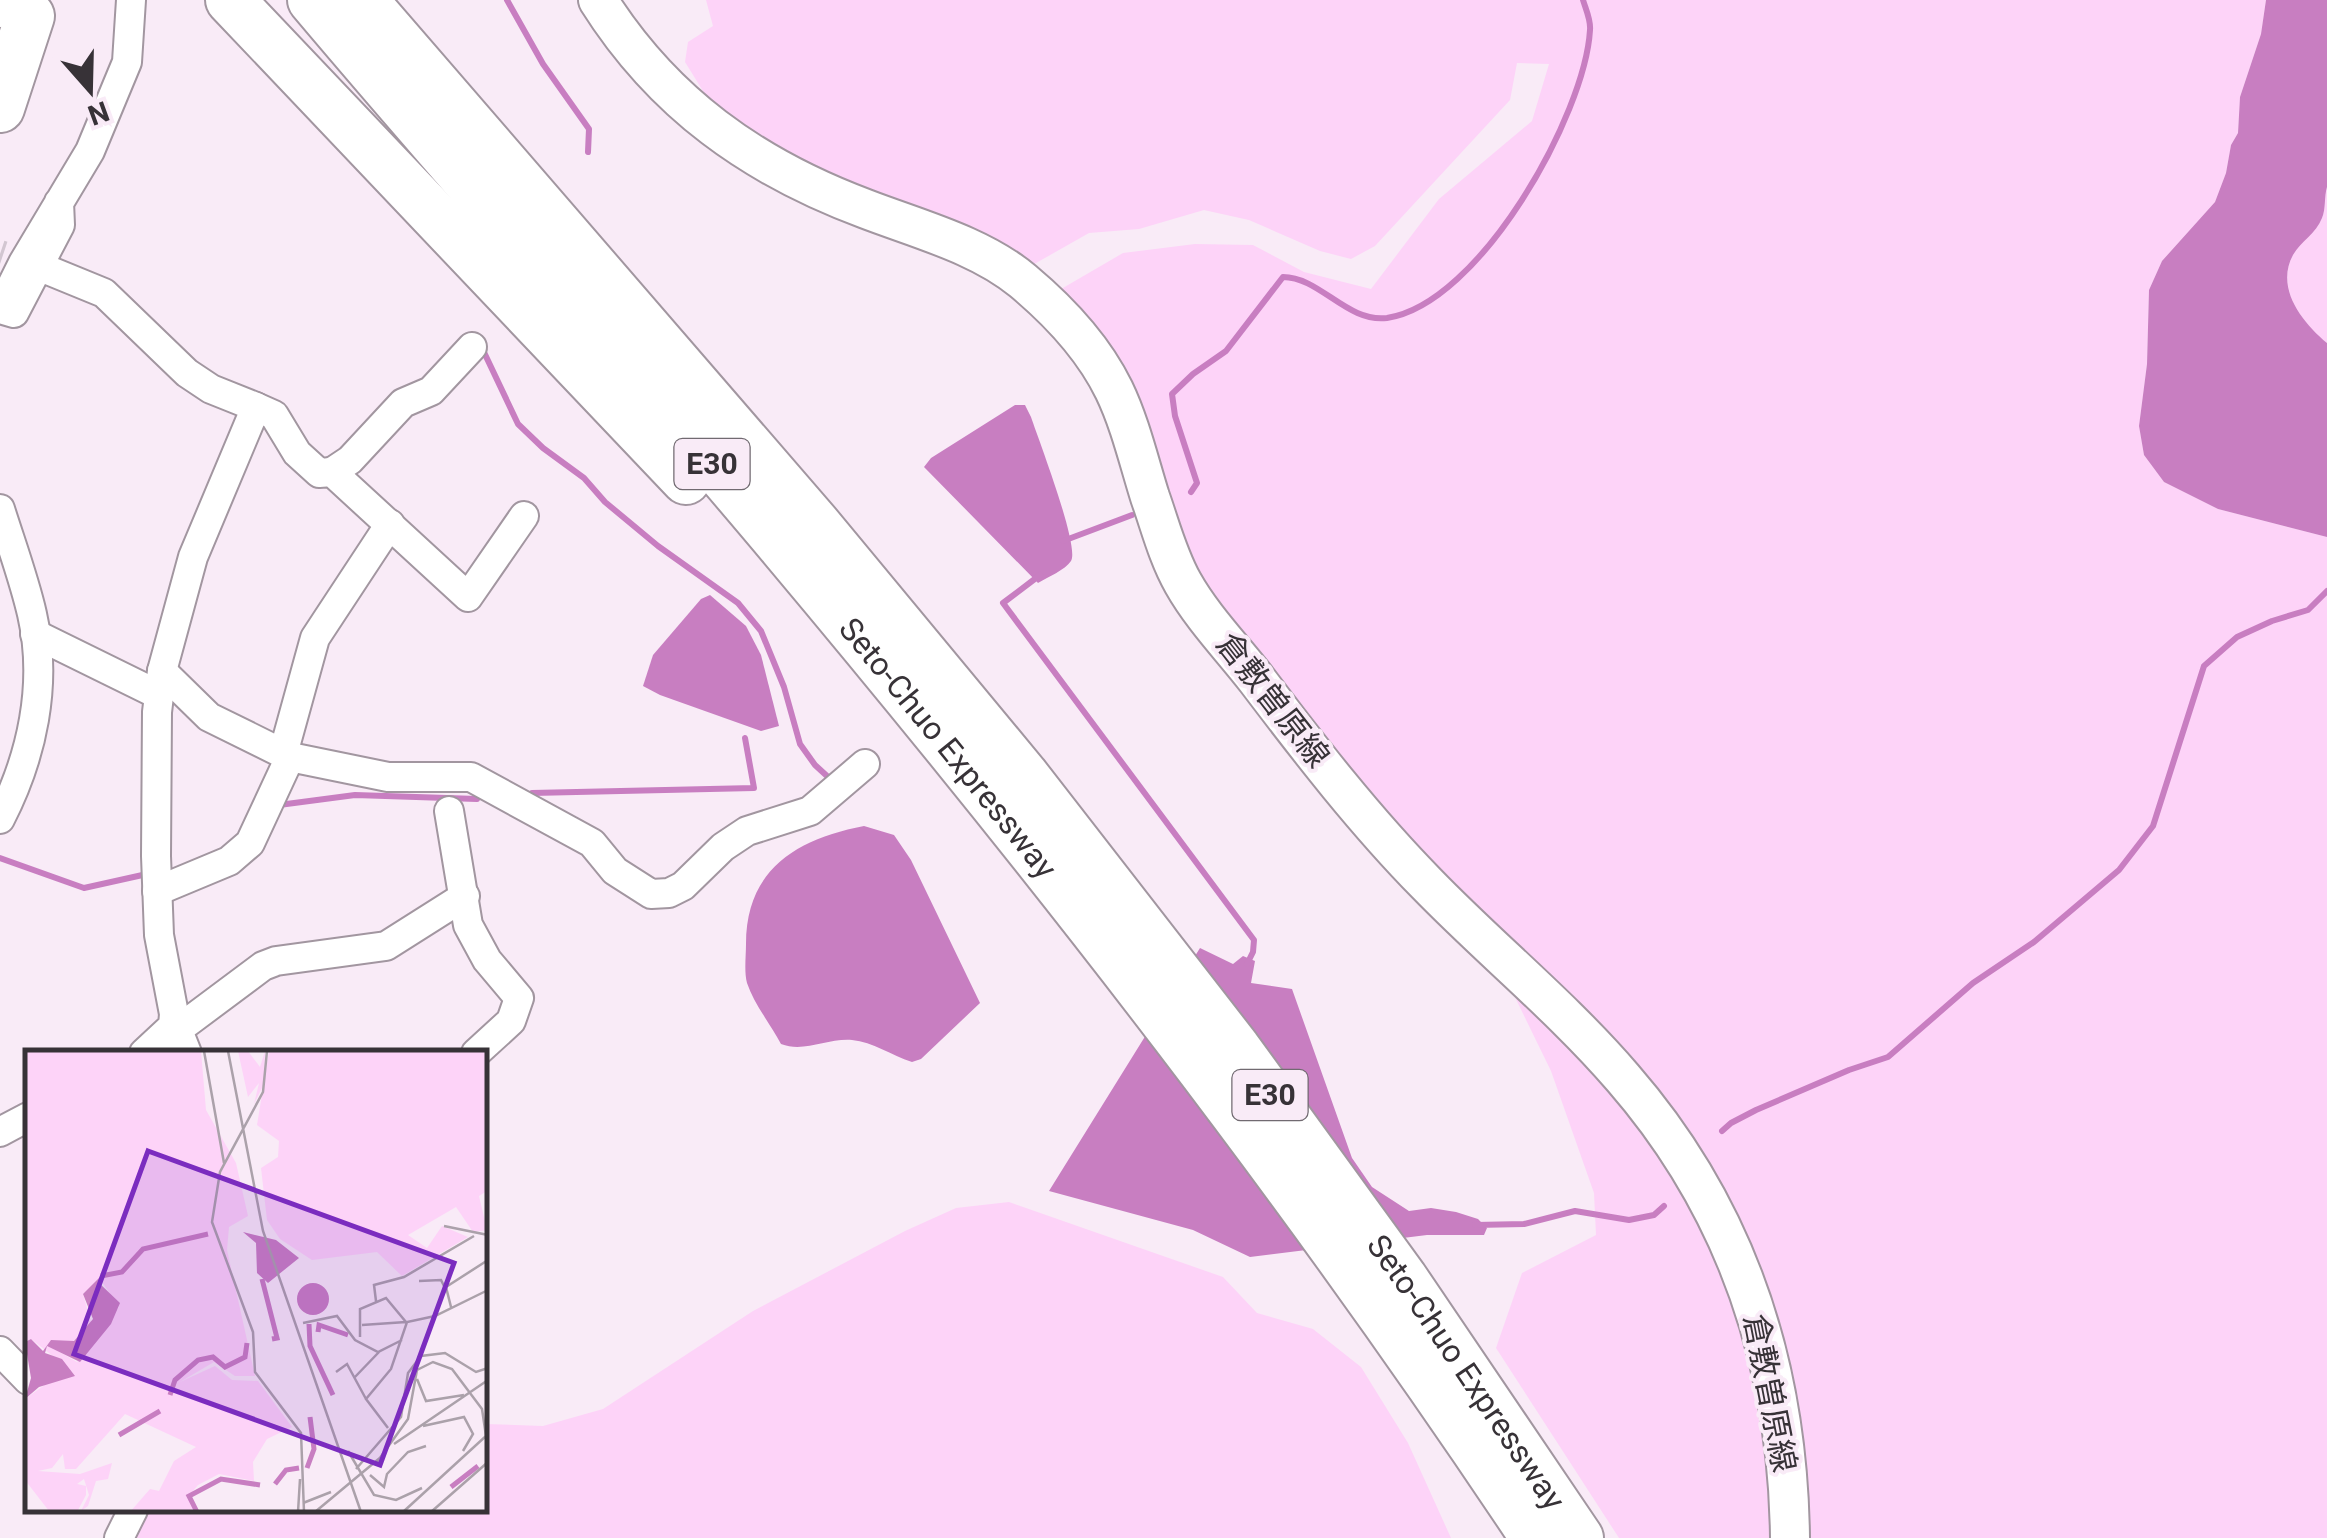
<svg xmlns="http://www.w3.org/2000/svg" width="2327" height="1538" font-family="Roboto,'Noto Sans JP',sans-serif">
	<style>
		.green { fill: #fdd3f8 }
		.water { fill: #c87ec1 }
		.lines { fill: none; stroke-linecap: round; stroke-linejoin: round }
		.stream { stroke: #c87ec1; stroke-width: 6 }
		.street-tunnel { stroke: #d2c6d1; stroke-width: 28; stroke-dasharray: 28 14; stroke-linecap: butt }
		.street-casing { stroke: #a296a0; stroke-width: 32 }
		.secondary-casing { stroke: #a296a0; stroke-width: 42 }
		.primary-casing { stroke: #a296a0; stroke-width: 48 }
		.highway-casing { stroke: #a296a0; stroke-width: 52 }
		.street { stroke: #fff; stroke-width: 28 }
		.secondary { stroke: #fff; stroke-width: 38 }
		.primary { stroke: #fff; stroke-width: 42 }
		.highway { stroke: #fff; stroke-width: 48 }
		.labels { text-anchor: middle; stroke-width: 8; stroke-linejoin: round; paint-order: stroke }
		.shield { fill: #f9ebf7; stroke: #716a71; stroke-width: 2.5 }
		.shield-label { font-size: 30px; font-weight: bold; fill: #373237 }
		.street-label { font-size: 32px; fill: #373237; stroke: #f9ebf7 }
		.inset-river { fill: none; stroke: #c87ec1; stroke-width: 5 }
		.inset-road { fill: none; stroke: #aba1aa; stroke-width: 2.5 }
		.view { fill: #7b2cbf; fill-opacity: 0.15; stroke: #7b2cbf; stroke-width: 5 }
		.inset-edge { fill: none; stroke: #373237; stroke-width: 5 }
	</style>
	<rect width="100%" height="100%" fill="#f9ebf7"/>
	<g class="green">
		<polygon points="706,0 2266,0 2261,34 2240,97 2238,133 2231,145 2226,173 2215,202 2162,261 2149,290 2147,364 2139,426 2144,455 2164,482 2218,509 2327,537 2327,1538 1619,1538 1496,1348 1522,1273 1596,1235 1594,1193 1551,1071 1470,905 1332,750 1196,570 1130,384 1111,347 1085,316 1056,292 1123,253 1195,244 1253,245 1304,272 1371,289 1439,199 1532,121 1549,64 1517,63 1510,100 1375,246 1351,259 1320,251 1249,220 1204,210 1139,229 1089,233 1029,267 823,184 716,112 685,62 688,42 713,26"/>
		<path d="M2327 187V343C2302 322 2275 288 2293 255 2301 241 2316 234 2322 218 2326 209 2324 197 2327 187Z"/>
		<polygon points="1009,1202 1223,1277 1257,1313 1313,1329 1361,1367 1408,1443 1451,1538 130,1538 145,1511 485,1510 485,1424 543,1426 603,1409 753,1311 905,1231 956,1208"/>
	</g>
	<g class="water">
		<path d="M2266 0H2327V187C2324 197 2326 209 2322 218 2316 234 2301 241 2293 255 2275 288 2302 322 2327 343V537L2218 509 2164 482 2144 455 2139 426 2147 364 2149 290 2162 261 2215 202 2226 173 2231 145 2238 133 2240 97 2261 34Z"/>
		<path d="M1015 405H1025L1031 417C1038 438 1080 547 1071 561 1065 570 1048 577 1038 583L924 467 931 458Z"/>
		<polygon points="710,595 746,626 761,655 779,726 761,731 660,695 643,686 653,655 701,599"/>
		<path d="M864 826 894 835 911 860 980 1003 921 1059 912 1062C891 1055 873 1042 852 1040 828 1038 804 1053 781 1044 771 1025 754 1004 747 983 744 972 746 956 746 944 746 869 797 839 864 826Z"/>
		<polygon points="1200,948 1233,964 1243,956 1255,961 1251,983 1292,989 1352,1158 1372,1187 1409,1211 1431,1208 1456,1212 1478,1219 1487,1228 1484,1235 1427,1235 1250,1257 1193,1230 1049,1191"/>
	</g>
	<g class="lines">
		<g class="stream">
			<polyline points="507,0 543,64 589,129 588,152"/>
			<polyline points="482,348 518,424 543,448 584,478 605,502 658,546 738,603 761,631 784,687 800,744 815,765 827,776"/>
			<path d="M1191 492 1197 483 1175 416 1172 394 1193 374 1226 351 1283 277C1320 277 1347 323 1387 318 1480 304 1585 115 1590 30 1591 20 1586 10 1583 0"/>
			<polyline points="1063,541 1132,515"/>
			<polyline points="1040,575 1003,603 1254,940 1253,952 1247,964"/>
			<polyline points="532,793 754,788 745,738"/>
			<polyline points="279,805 355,795 477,799"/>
			<polyline points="0,858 84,888 147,874"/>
			<polyline points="1722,1131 1731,1123 1756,1110 1849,1070 1888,1057 1973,983 2034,942 2119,870 2153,826 2204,666 2237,637 2272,621 2308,610 2327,591"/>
			<polyline points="1475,1225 1524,1224 1575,1211 1629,1220 1654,1215 1664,1206"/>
		</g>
		<polyline class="street-tunnel" points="0,254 3,255"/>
		<defs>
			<g id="street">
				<polyline points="59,202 60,225 14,313 0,309 23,263 90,151 127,62 131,0"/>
				<polyline points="38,266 104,293 187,373 211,389 256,407 193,557 162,671 157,712 156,856 159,935 174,1014 173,1026 144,1053"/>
				<polyline points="256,407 274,415 297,453 319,473 332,472 468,597 524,516"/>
				<polyline points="332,472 350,460 403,403 431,391 472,347"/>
				<path d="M0 509C11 544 24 579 32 614 48 684 32 757 0 819"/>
				<polyline points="35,634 159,695"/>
				<polyline points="162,671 209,717 290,757"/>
				<polyline points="283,754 315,638 390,524"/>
				<polyline points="449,811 468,925 487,960 519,998 511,1021 476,1053"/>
				<polyline points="157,891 229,861 250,843 290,757 388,777 471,777 592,843 615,871 651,894 669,893 683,886 723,847 747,831 810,811 865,764"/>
				<polyline points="176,1025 187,1053"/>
				<polyline points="173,1026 188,1022 263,966 276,961 386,946 465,896"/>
				<polyline points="0,1132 28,1117"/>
				<polyline points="0,1351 28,1380"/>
				<polyline points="119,1538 133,1510"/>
			</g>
			<path id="secondary" d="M598 0C663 103 753 167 866 209 918 229 980 245 1023 281 1060 312 1093 347 1114 390 1130 423 1139 462 1150 497 1160 525 1168 557 1183 583 1202 617 1233 649 1257 680 1310 750 1365 821 1427 884 1491 950 1563 1008 1623 1078 1737 1209 1788 1366 1790 1538"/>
			<polyline id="primary" points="0,6 3,0"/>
			<g id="highway">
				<polyline points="230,0 686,480"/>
				<path id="s1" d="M312 0C467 184 628 362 783 547 1050 865 1305 1192 1535 1538"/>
				<path id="s2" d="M363 0 816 524 1024 775 1236 1048 1403 1278 1579 1538"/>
				<polyline points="0,108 30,16"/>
			</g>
		</defs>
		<use href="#street" class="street-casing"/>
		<use href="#secondary" class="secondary-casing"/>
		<use href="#primary" class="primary-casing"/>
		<use href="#highway" class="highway-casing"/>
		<use href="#street" class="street"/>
		<use href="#secondary" class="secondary"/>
		<use href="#primary" class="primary"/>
		<use href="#highway" class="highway"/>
	</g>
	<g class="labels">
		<g class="shield">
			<rect x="674.5" y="439" width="75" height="50" rx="8"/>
			<rect x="1232.5" y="1070" width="75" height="50" rx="8"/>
		</g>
		<g class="shield-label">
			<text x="712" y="474">E30</text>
			<text x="1270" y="1105">E30</text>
		</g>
		<g class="street-label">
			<text transform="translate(1273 700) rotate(52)" y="11">倉敷曽原線</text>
			<text dy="11" stroke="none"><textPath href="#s1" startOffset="982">Seto-Chuo Expressway</textPath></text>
			<text dy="11" stroke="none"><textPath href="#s2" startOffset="1762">Seto-Chuo Expressway</textPath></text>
			<text transform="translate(1770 1393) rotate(79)" y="11">倉敷曽原線</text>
		</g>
	</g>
	<g transform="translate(25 1050)">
		<rect width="462" height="462" fill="#f9ebf7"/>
		<path d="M0 1H176L181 60 211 113 223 166 204 177 202 200 230 326H210L189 312 155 332 190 316 207 330 233 331 267 377 242 389 228 412 229 431 194 424 173 435 163 447 171 462H105L125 439 134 441 149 411 171 397 100 364 51 419H40L38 404 27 418 13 421 55 424 87 413 83 429 71 431 63 456 56 461 64 445 59 429 52 434 61 436V445L52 462 24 461 0 430V349L43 318 6 289 0 292ZM75 229 94 257 52 312 23 295 46 294 66 272 58 244ZM213 1H223L235 17 240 1 239 34 229 54 234 33 223 47ZM244 1H462V141L454 146 462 180 448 182 431 157 383 185 402 198 417 176 443 187 377 226 352 202 287 210 255 189 242 170 236 118 253 107 254 91 232 75Z" fill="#fdd3f8" fill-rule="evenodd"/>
		<path d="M218 182 251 190 274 208 243 233 232 223 231 193ZM76 226 74 233 95 253 86 274 55 312 22 296 20 303 37 309 50 326 14 337 0 349 6 328 0 292 6 289 18 301 26 290 49 291 68 269 58 244ZM272 249a16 16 0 1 1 32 0a16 16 0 1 1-32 0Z" fill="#c87ec1"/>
		<path class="inset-river" d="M76 226 97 222 118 199 183 184M237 229 252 288 247 289M284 274 285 296 308 345M293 282 294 275 323 285M145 345 150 330 173 310 188 307 200 317 220 307 222 293M94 385 135 361M282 418 289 399 285 367M250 434 261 420 274 418M426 437 453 416M172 462 164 446 196 429 235 435"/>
		<path class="inset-road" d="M179 1 199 113M203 1 238 181 336 462M242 1 238 42 195 122 187 172 228 282 230 322 276 383 279 462M419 176 463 185M394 231 416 230 421 240M351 251 349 235 379 227 449 186M426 257 421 237 463 210M278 273 312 266 330 290 353 302 377 290M337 275 381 272M335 287V259L361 248 381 272M311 322 322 314 341 349M329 328 354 302M392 329 401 351 439 345M398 376 439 367 448 384 438 401M363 378 341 349 366 319 382 272 410 266 463 240M369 394 463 330M323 401 349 445 371 450 397 438M352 412 383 369 392 320 408 312 427 319 457 359 461 386 378 462M331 419 376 367 383 323 396 306 420 303 451 322 463 318M345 425 359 437 362 424 383 402 401 396M278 453 306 442M273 462 275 429M290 462 356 407M406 462 463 412"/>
		<path class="view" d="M123 101 429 213 355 415 49 304Z"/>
		<rect width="462" height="462" class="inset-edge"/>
	</g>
	<g transform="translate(90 90) rotate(160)" stroke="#f9ebf7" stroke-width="8" paint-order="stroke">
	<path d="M0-8L18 38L0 25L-18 38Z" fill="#373237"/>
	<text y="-15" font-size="28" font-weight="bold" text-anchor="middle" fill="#373237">N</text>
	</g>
</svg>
